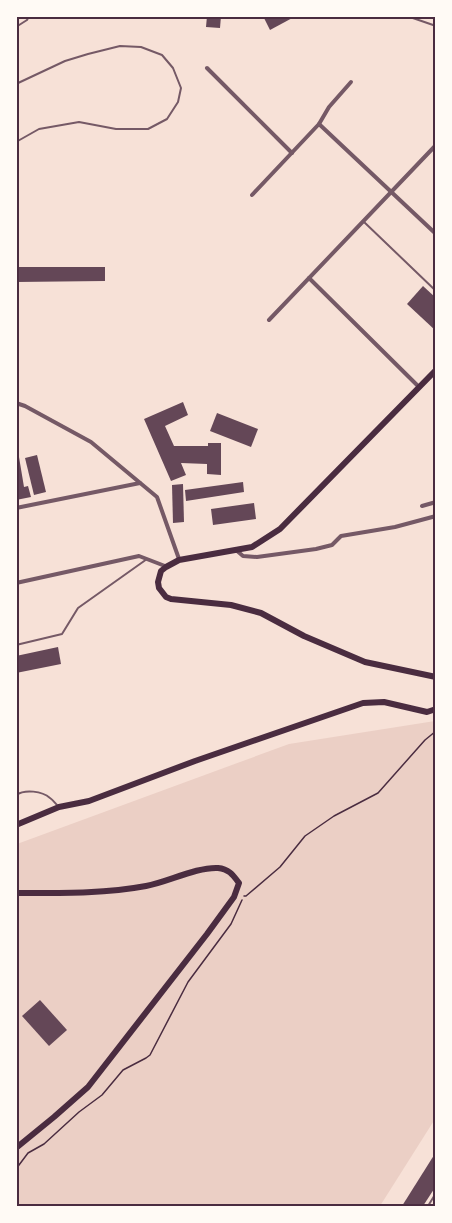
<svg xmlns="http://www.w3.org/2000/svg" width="452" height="1223" font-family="'Archivo Narrow',sans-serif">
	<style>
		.green { fill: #ebcfc5 }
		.building { fill: #644757 }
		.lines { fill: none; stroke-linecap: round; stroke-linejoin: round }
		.path { stroke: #4a2c40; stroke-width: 1.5 }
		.service { stroke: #755966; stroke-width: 2 }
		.minor { stroke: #755966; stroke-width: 4 }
		.secondary { stroke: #4a2c40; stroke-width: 6 }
		.neatline { fill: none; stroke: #4a2c40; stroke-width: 2 }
	</style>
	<rect width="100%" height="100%" fill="#f7e1d7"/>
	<polygon class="green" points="435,721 435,1119 380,1206 17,1206 17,844 289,744"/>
	<g class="building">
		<polygon points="207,16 221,16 220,28 206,27"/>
		<polygon points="263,16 296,16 270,30"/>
		<polygon points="16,267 105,267 105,281 16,282"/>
		<polygon points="423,286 436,298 436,331 407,304"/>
		<polygon points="183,402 188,415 165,426 174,446 208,446 208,443 221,443 221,475 207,474 207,464 181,463 186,475 171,481 144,419"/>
		<polygon points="217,413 258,429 251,447 210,431"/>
		<polygon points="16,451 18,451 24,487 28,486 31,497 16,500"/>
		<polygon points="37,455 46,492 34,495 25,458"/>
		<polygon points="243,482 244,492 186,501 185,490"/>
		<polygon points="183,484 184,522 173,523 172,485"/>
		<polygon points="254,503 256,519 213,525 211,509"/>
		<polygon points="58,647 61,664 16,673 16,656"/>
		<polygon points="40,1000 67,1030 49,1046 22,1016"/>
		<polygon points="436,1152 436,1186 423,1206 402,1206"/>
	</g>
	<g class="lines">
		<g class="path">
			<polyline points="244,896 246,896 280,867 305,836 334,816 378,793 425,740 436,731"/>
			<polyline points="16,1169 28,1153 44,1144 79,1112 102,1095 123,1070 146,1058 150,1055 188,982 231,924 242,900"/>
		</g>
		<g class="service">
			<polyline points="407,16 436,26"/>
			<polyline points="16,27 27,20 29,16"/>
			<polyline points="16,84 65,61 88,54 120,46 141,47 162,55 173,68 181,88 178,102 167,119 148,129 116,129 79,122 39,129 16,142"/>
			<polyline points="363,221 436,291"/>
			<polyline points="16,645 62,634 78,608 147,559"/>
			<path d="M16 795C25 789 42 791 50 798 53 800 55 803 57 805"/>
			<polyline points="428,1206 436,1193"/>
		</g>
		<g class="minor">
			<polyline points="207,68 292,153"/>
			<polyline points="319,124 329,107 351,82"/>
			<polyline points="252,195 319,124 436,234"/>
			<polyline points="309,278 419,387"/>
			<polyline points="269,320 436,145"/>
			<polyline points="16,403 25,406 91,442 157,497 179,559"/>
			<polyline points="422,506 436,502"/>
			<polyline points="16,508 140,483"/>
			<polyline points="236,550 243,556 257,557 316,549 332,545 341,536 395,527 436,516"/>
			<polyline points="16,583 139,556 165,566"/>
		</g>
		<g class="secondary">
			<polyline points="436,370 280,529 252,547 179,560 166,567 161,571 158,582 159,588 166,597 171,599 231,605 261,613 304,636 365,662 436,677"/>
			<polyline points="16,825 59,807 89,801 195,761 363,703 384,702 427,712 436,709"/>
			<path d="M16 893C59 893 103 894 146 886 168 882 196 867 218 868 229 869 233 875 239 883L234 897 207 934 88 1087 54 1117 16 1148"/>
		</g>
	</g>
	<rect width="452" height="1223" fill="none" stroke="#fffaf5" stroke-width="36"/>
	<rect x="18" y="18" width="416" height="1187" class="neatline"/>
</svg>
